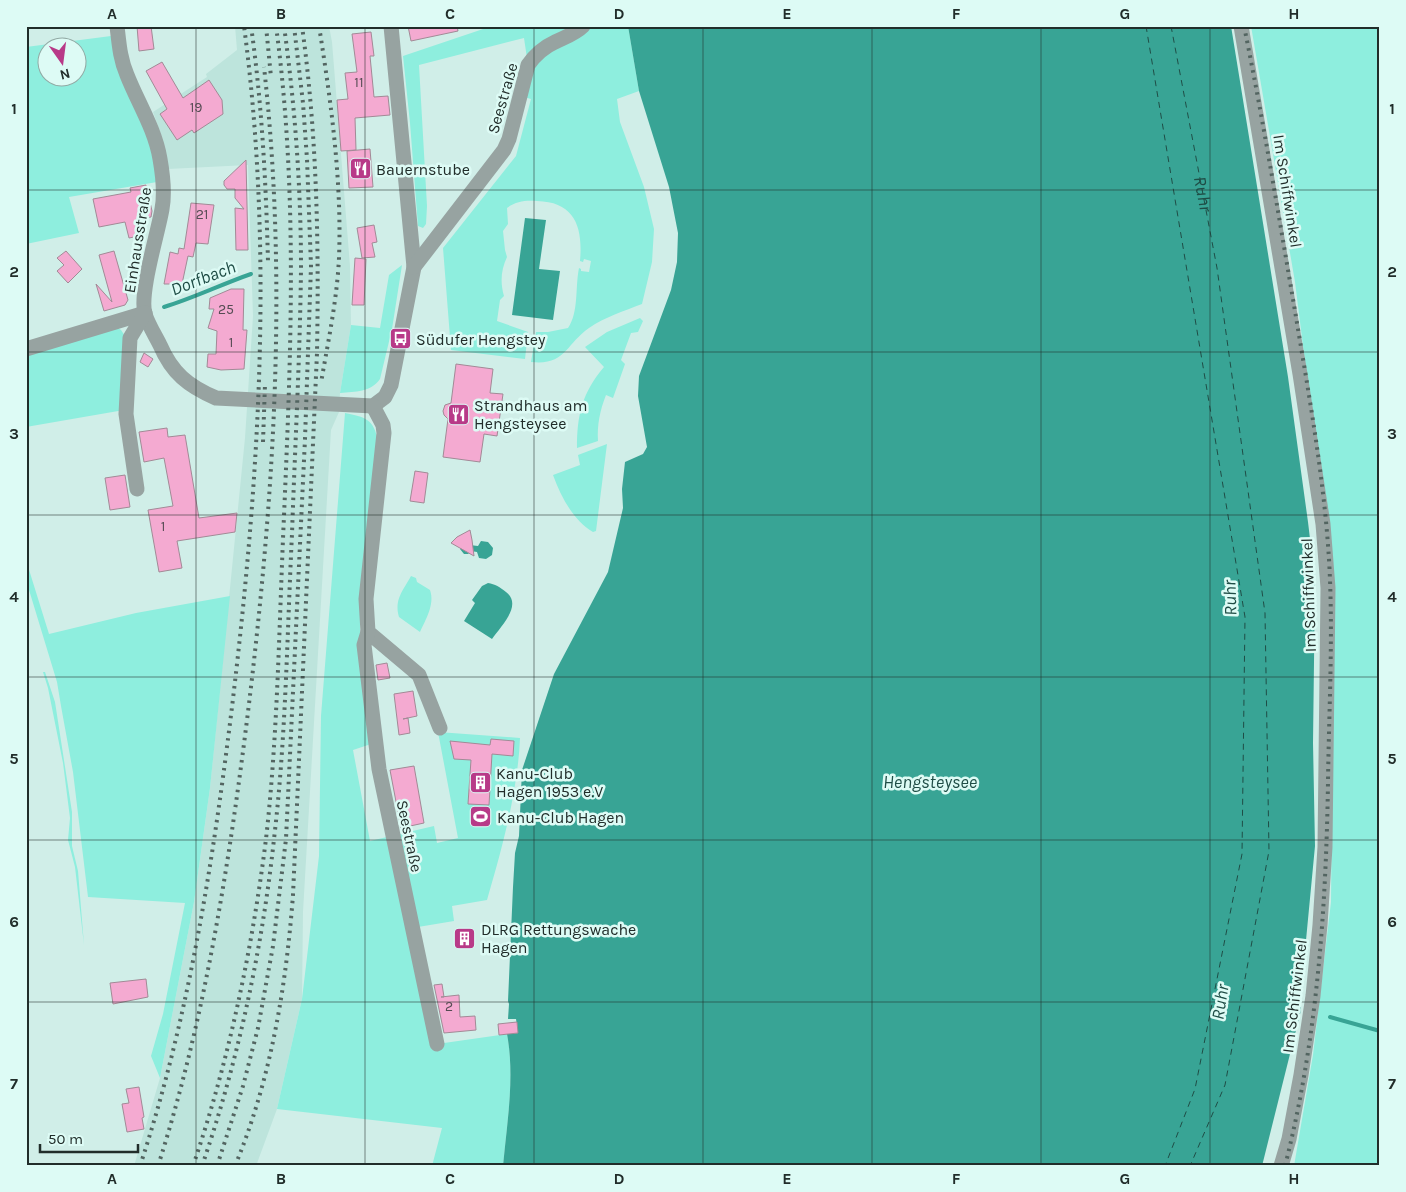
<svg xmlns="http://www.w3.org/2000/svg" width="1406" height="1192" font-family="Karla,sans-serif">
	<style>
		.built { fill: #bde4dc }
		.green { fill: #8eeede; fill-rule: evenodd }
		.water { fill: #38a495 }
		.lines { fill: none; stroke-linecap: round; stroke-linejoin: round }
		.stream { stroke: #38a495; stroke-width: 4 }
		.ferry { stroke: #1f4d46; stroke-width: 1; stroke-dasharray: 6 5; stroke-linecap: butt }
		.building { fill: #f4aad1; stroke: #a28a96 }
		.minor { stroke: #97a3a1; stroke-width: 15 }
		.rail { stroke: #536561; stroke-width: 4; stroke-dasharray: 2.5 5; stroke-linecap: butt }
		.grid { fill: none; stroke: #212d2a; stroke-width: 1; stroke-opacity: 0.55 }
		.labels { text-anchor: middle; stroke-width: 5; stroke-linejoin: round; paint-order: stroke }
		.number-label { font-size: 14px; fill: #564c54 }
		.street-label { font-size: 16px; fill: #212d2a; stroke: #ddfbf5 }
		.poi-label { font-size: 16px; fill: #212d2a; stroke: #ddfbf5; text-anchor: start }
		.water-label { font-size: 18px; font-style: italic; fill: #1f4d46; stroke: #ddfbf5 }
		.neatline { fill: none; stroke: #212d2a; stroke-width: 2 }
		.grid-label { font-size: 16px; text-anchor: middle; font-weight: bold; fill: #212d2a }
	</style>
	<rect width="100%" height="100%" fill="#d0eee8"/>
	<polygon class="built" points="235,26 329,26 332,42 350,266 351,325 340,393 339,412 331,430 303,912 302,999 277,1109 256,1166 134,1166 160,1078 194,902 210,788 245,438 253,316 248,165 168,169 162,137 153,112 207,77 206,74 237,50"/>
	<g class="green">
		<path d="M492 26H628L639 91 617 99 620 122 644 187 654 229 652 262 642 304C624 311 605 317 589 328 566 344 565 366 531 362L536 332H548L568 328C579 312 575 287 579 268L581 269V271L589 272 591 261 584 259 583 262 580 261C583 227 575 202 537 201 526 200 516 201 507 208L508 224 503 231 505 250 507 257C501 270 500 282 504 296L500 300 497 321 528 332 525 359 451 350 443 248 516 156 531 99 520 96 528 65 524 38 419 65 427 206 426 224 423 228 418 226 410 123 403 56Z"/>
		<polygon points="1251,26 1380,26 1380,1166 1294,1166 1313,1055 1331,902 1334,593 1295,282"/>
		<path d="M111 36 150 139 157 182 69 197 79 233 26 244V47ZM48 48H78V78H48Z"/>
		<path d="M402 265 392 329 380 379C370 393 356 391 340 393L351 325 380 328 389 275Z"/>
		<path d="M640 318 643 321 638 332 631 333 621 360 625 364 613 398 606 395C600 410 597 425 598 441L577 448C577 415 582 393 604 367L585 347 607 332Z"/>
		<polygon points="118,328 121,330 125,336 124,410 26,427 26,354"/>
		<path d="M345 413C365 417 374 419 378 441L360 598V659L371 744 353 750 370 841 434 826 437 843 458 838 438 732 520 738C518 790 502 849 487 900L452 906 454 921 412 928 437 1044 507 1034C515 1077 507 1123 503 1166H432L442 1128 277 1109 302 999 319 856 321 716Z"/>
		<path d="M607 444 596 531 593 532C573 520 561 497 553 475L580 465 578 455Z"/>
		<polygon points="26,560 49,634 136,613 230,596 210,788 194,902 160,1078 151,1056 163,1014 185,903 88,897 73,772 61,706 57,682 26,580"/>
		<path d="M411 576 416 578 417 582 430 590C435 604 426 619 420 632L399 617C394 599 403 591 411 576Z"/>
		<polygon points="43,672 45,672 55,702 72,812 72,846 78,871 84,945 75,867 68,840 70,818 63,763 48,688"/>
	</g>
	<g class="water">
		<path d="M628 26H1231L1288 377 1308 522 1315 581 1313 743 1315 846 1300 1003 1301 1010 1262 1166H503C507 1123 515 1077 507 1034L518 1033 516 1019H508L509 1004 508 1001 513 887 515 853 519 836 522 770 554 674 608 572 623 508 622 489 625 462 643 454 647 447 638 396 639 376 671 290 677 262 678 233 669 187 639 91Z"/>
		<polygon points="525,218 546,220 539,269 560,271 553,320 512,315"/>
		<polygon points="481,541 488,542 493,548 492,555 486,559 479,558 477,552 471,551 468,554 464,554 460,549 461,544 478,546"/>
		<path d="M488 583C495 584 500 587 506 592 523 605 501 626 492 639L464 621 475 603 472 600 482 586Z"/>
	</g>
	<g class="lines">
		<g class="stream">
			<path d="M164 307C194 298 222 284 251 274"/>
			<polyline points="1330,1017 1380,1031"/>
		</g>
		<g class="ferry">
			<polyline points="1146,26 1245,617 1242,854 1195,1089 1165,1166"/>
			<path id="s1" d="M1171 26 1217 268 1265 613 1269 851 1225 1085 1190 1166"/>
		</g>
	</g>
	<g class="building">
		<polygon points="137,26 151,26 154,49 139,51"/>
		<polygon points="408,26 457,26 458,31 411,41"/>
		<polygon points="371,32 374,56 370,56 374,97 388,96 390,115 355,118 356,150 341,151 337,100 348,99 345,73 357,72 352,34"/>
		<polygon points="162,62 183,98 209,80 222,100 223,114 194,133 192,130 177,140 160,114 167,109 146,71"/>
		<polygon points="370,149 373,187 349,188 347,151"/>
		<polygon points="246,160 248,250 236,250 235,208 244,209 235,198 235,189 227,189 224,185 224,181"/>
		<polygon points="146,185 152,211 151,217 136,220 139,236 129,238 125,222 99,227 93,199 131,192 130,188"/>
		<polygon points="191,203 214,205 208,244 196,243 193,257 188,256 182,284 164,284 170,252 178,254 179,248 184,249"/>
		<polygon points="374,225 377,242 372,243 375,257 362,258 357,228"/>
		<polygon points="66,251 82,269 68,283 57,271 64,265 57,258"/>
		<polygon points="114,251 128,300 125,305 104,311 96,284 112,302 99,255"/>
		<polygon points="355,258 366,259 364,305 352,305"/>
		<polygon points="231,289 244,289 243,330 247,330 244,369 221,370 207,367 208,354 216,354 217,331 208,328 214,309 209,309 210,298"/>
		<polygon points="144,353 153,359 148,367 140,362"/>
		<polygon points="456,364 493,369 490,393 503,394 497,436 484,434 480,462 443,457 448,419 444,415 443,411 445,405 451,403"/>
		<polygon points="167,428 168,437 185,435 199,518 237,513 235,532 177,541 182,568 159,572 148,510 173,506 164,458 144,462 139,432"/>
		<polygon points="415,471 428,473 424,503 410,501"/>
		<polygon points="125,475 130,507 110,510 105,478"/>
		<polygon points="470,530 472,540 474,556 451,543 457,537"/>
		<polygon points="387,663 390,678 378,680 376,665"/>
		<polygon points="413,691 417,716 403,719 408,718 410,733 399,735 394,694"/>
		<polygon points="491,739 514,741 513,756 492,754 489,805 468,804 471,760 454,759 450,741 490,745"/>
		<polygon points="414,766 424,823 401,828 390,770"/>
		<polygon points="472,931 473,944 459,944 458,932"/>
		<polygon points="146,979 148,997 113,1004 110,983"/>
		<polygon points="442,984 444,997 441,997 459,995 460,1017 475,1016 476,1030 444,1033 434,985"/>
		<polygon points="517,1022 518,1033 499,1035 498,1024"/>
		<polygon points="139,1087 144,1117 142,1118 144,1129 127,1132 122,1104 129,1103 126,1089"/>
	</g>
	<g class="lines">
		<g class="minor">
			<path d="M117 26C119 43 120 59 127 75 138 103 155 129 160 159 163 176 165 193 162 209 158 233 139 293 145 314 148 324 155 335 160 345 172 373 188 386 216 398L373 406 385 397 391 385 414 267 391 26"/>
			<polyline points="1241,26 1300,374 1323,524 1328,588 1325,847 1320,925 1313,996 1301,1075 1289,1139 1281,1166"/>
			<path d="M414 267 504 150 509 139 528 65C535 55 544 47 555 42 565 37 575 34 583 26"/>
			<polyline points="26,349 145,313"/>
			<polyline points="373,406 383,425 384,433 366,599 368,632 419,675 440,728"/>
			<polyline points="137,489 126,414 130,338 145,313"/>
			<polyline points="368,632 364,645 379,769 437,1044"/>
		</g>
		<g class="rail">
			<path d="M251 26C262 104 266 183 268 262"/>
			<polyline points="266,26 271,77"/>
			<path d="M319 26C331 102 342 181 339 258 337 300 328 342 321 383"/>
			<path d="M1244 26C1263 119 1278 212 1294 305 1307 384 1322 465 1328 545 1334 622 1329 704 1328 782 1326 911 1317 1040 1285 1166"/>
			<polyline points="263,442 265,384"/>
			<path d="M140 1166C189 1017 213 862 232 707 259 482 274 252 244 26"/>
			<path d="M158 1166C205 1019 229 865 248 712 274 498 288 282 264 67"/>
			<path d="M193 1166C229 1060 252 950 266 839 278 733 279 624 284 516 291 352 298 190 276 26"/>
			<path d="M202 1166C238 1061 262 950 274 839 286 738 287 635 292 534 295 445 300 357 301 268 301 187 295 106 284 26"/>
			<polyline points="217,1166 243,1086 258,1028 273,946 286,839 305,439 311,266 307,159 303,103 294,26"/>
			<path d="M235 1166C271 1079 286 987 293 895L317 353C319 243 317 135 302 26"/>
		</g>
	</g>
	<path class="grid" d="M196 26V1166M365 26V1166M534 26V1166M703 26V1166M872 26V1166M1041 26V1166M1210 26V1166M26 190H1380M26 352H1380M26 515H1380M26 677H1380M26 840H1380M26 1002H1380"/>
	<defs>
		<symbol id="restaurant-square" viewBox="-11 -11 22 22"><rect x="-9" y="-9" width="18" height="18" rx="4" fill="#b83a88" stroke="#ddfbf5"/><path d="M-5-6h1v4h1v-4h1v4h1v-4h1v5L-1.5 .5V6h-2V.5L-5-1ZM5-6V6H3V1.5H1.5Q1.5-4 5-6Z" fill="#fff"/></symbol>
		<symbol id="bus-square" viewBox="-11 -11 22 22"><rect x="-9" y="-9" width="18" height="18" rx="4" fill="#b83a88" stroke="#ddfbf5"/><path d="M-5-6H5V4H4V6H2V4H-2V6H-4V4H-5ZM-3.5-4V0h7V-4ZM-3.5 1.2v1.5H-2V1.2ZM2 1.2v1.5H3.5V1.2Z" fill="#fff"/></symbol>
		<symbol id="building-square" viewBox="-11 -11 22 22"><rect x="-9" y="-9" width="18" height="18" rx="4" fill="#b83a88" stroke="#ddfbf5"/><path d="M-4-6H4V6H1V3H-1V6H-4ZM-2.5-4.3h1.7v1.8h-1.7ZM.8-4.3h1.7v1.8H.8ZM-2.5-1h1.7V.8h-1.7ZM.8-1h1.7V.8H.8Z" fill="#fff"/></symbol>
		<symbol id="stadium-square" viewBox="-11 -11 22 22"><rect x="-9" y="-9" width="18" height="18" rx="4" fill="#b83a88" stroke="#ddfbf5"/><path d="M0-5a6.5 5 0 1 0 0 10a6.5 5 0 1 0 0-10ZM-3.5-1.8h7v3.6h-7Z" fill="#fff"/></symbol>
	</defs>
	<g fill-rule="evenodd">
		<use href="#restaurant-square" x="348" y="156" width="25" height="25"/>
		<use href="#bus-square" x="388" y="326" width="25" height="25"/>
		<use href="#restaurant-square" x="446" y="402" width="25" height="25"/>
		<use href="#building-square" x="468" y="770" width="25" height="25"/>
		<use href="#stadium-square" x="468" y="804" width="25" height="25"/>
		<use href="#building-square" x="452" y="926" width="25" height="25"/>
	</g>
	<g class="labels">
		<g class="number-label">
			<text x="359" y="87">11</text>
			<text x="196" y="112">19</text>
			<text x="202" y="219">21</text>
			<text x="226" y="314">25</text>
			<text x="231" y="347">1</text>
			<text x="163" y="531">1</text>
			<text x="449" y="1011">2</text>
		</g>
		<g class="street-label">
			<text transform="translate(502 98) rotate(-74)" y="6">Seestraße</text>
			<text transform="translate(1288 191) rotate(81)" y="6">Im Schiffwinkel</text>
			<text transform="translate(137 240) rotate(-81)" y="6">Einhausstraße</text>
			<text transform="translate(1308 595) rotate(-92)" y="6">Im Schiffwinkel</text>
			<text transform="translate(410 836) rotate(78)" y="6">Seestraße</text>
			<text transform="translate(1294 996) rotate(-83)" y="6">Im Schiffwinkel</text>
		</g>
		<g class="poi-label">
			<text x="376" y="175">Bauernstube</text>
			<text x="416" y="345">Südufer Hengstey</text>
			<text x="474" y="411">Strandhaus am<tspan x="474" dy="18">Hengsteysee</tspan></text>
			<text x="496" y="779">Kanu-Club<tspan x="496" dy="18">Hagen 1953 e.V</tspan></text>
			<text x="497" y="823">Kanu-Club Hagen</text>
			<text x="481" y="935">DLRG Rettungswache<tspan x="481" dy="18">Hagen</tspan></text>
		</g>
		<g class="water-label">
			<text dy="6" stroke="none"><textPath href="#s1" startOffset="171">Ruhr</textPath></text>
			<text transform="translate(203 278) rotate(-21)" y="6">Dorfbach</text>
			<text transform="translate(1230 598) rotate(-92)" y="6">Ruhr</text>
			<text x="930" y="788">Hengsteysee</text>
			<text transform="translate(1220 1002) rotate(-81)" y="6">Ruhr</text>
		</g>
	</g>
	<rect width="1406" height="1192" fill="none" stroke="#ddfbf5" stroke-width="55"/>
	<g transform="translate(62 62) rotate(166)"><circle r="24" fill="#ddfbf5" stroke="#92a9a4"/>
	<path d="M0-4L9 19L0 12L-9 19Z" fill="#b83a88"/>
	<text y="-8" font-size="14" font-weight="bold" text-anchor="middle" fill="#212d2a">N</text>
	</g>
	<path d="M40 1144v8h98v-8" fill="none" stroke="#212d2a" stroke-width="2.5"/>
	<text x="48" y="1144" font-size="15" fill="#212d2a" stroke="#ddfbf5" stroke-width="4" paint-order="stroke">50 m</text>
	<rect x="28" y="28" width="1350" height="1136" class="neatline"/>
	<g class="grid-label">
		<text x="112" y="19">A</text>
		<text x="281" y="19">B</text>
		<text x="450" y="19">C</text>
		<text x="619" y="19">D</text>
		<text x="787" y="19">E</text>
		<text x="956" y="19">F</text>
		<text x="1125" y="19">G</text>
		<text x="1294" y="19">H</text>
		<text x="14" y="114">1</text>
		<text x="1392" y="114">1</text>
		<text x="14" y="277">2</text>
		<text x="1392" y="277">2</text>
		<text x="14" y="439">3</text>
		<text x="1392" y="439">3</text>
		<text x="14" y="602">4</text>
		<text x="1392" y="602">4</text>
		<text x="14" y="764">5</text>
		<text x="1392" y="764">5</text>
		<text x="14" y="927">6</text>
		<text x="1392" y="927">6</text>
		<text x="14" y="1089">7</text>
		<text x="1392" y="1089">7</text>
		<text x="112" y="1184">A</text>
		<text x="281" y="1184">B</text>
		<text x="450" y="1184">C</text>
		<text x="619" y="1184">D</text>
		<text x="787" y="1184">E</text>
		<text x="956" y="1184">F</text>
		<text x="1125" y="1184">G</text>
		<text x="1294" y="1184">H</text>
	</g>
</svg>
